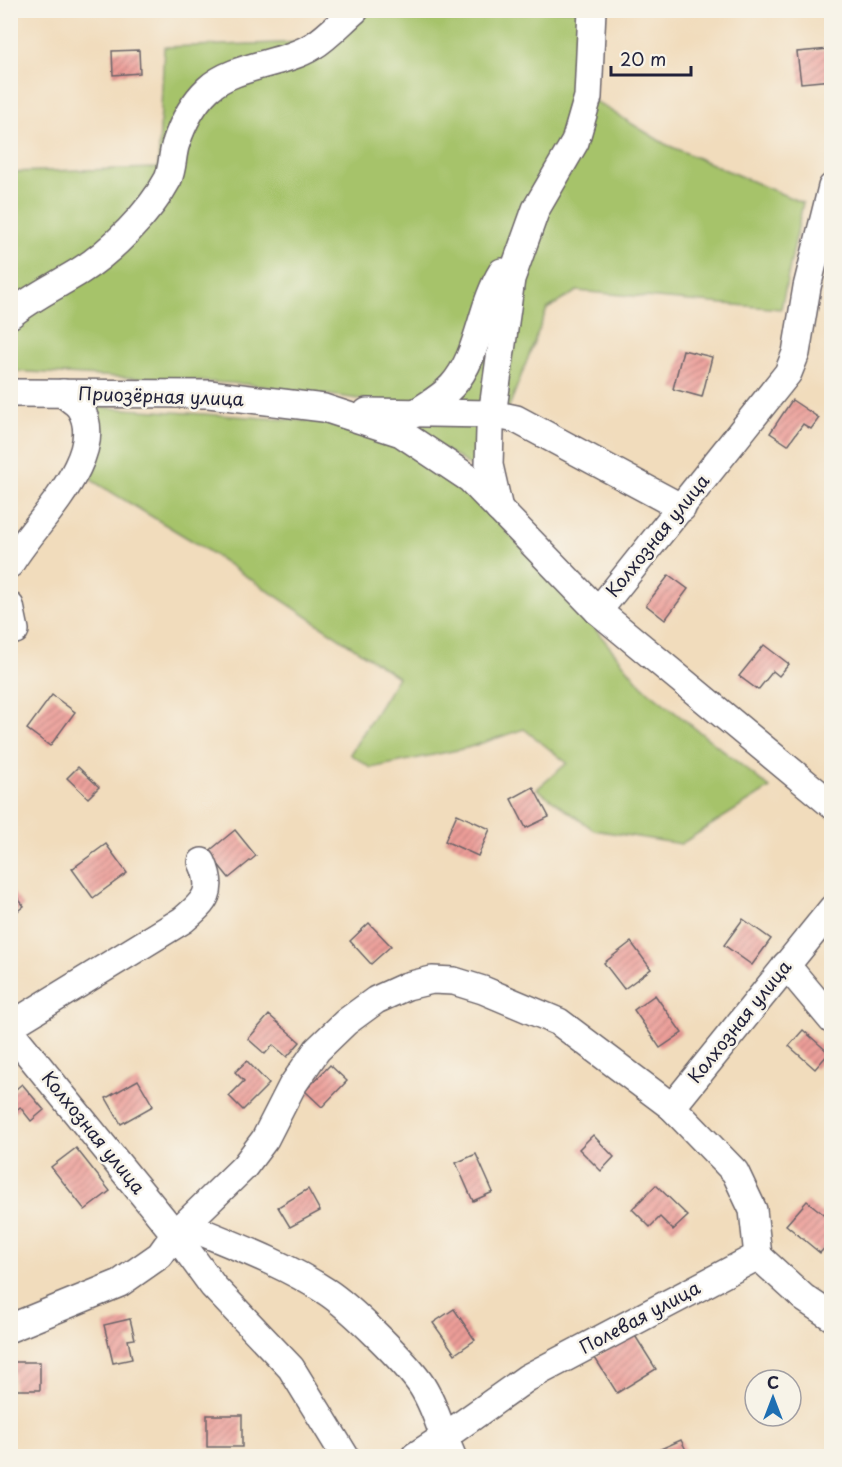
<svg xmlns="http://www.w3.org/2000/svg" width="842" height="1467" font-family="'Playpen Sans',sans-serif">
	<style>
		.grass { fill: #a6c36a; stroke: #647252; stroke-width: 1.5 }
		.building { fill: url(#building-hatch) }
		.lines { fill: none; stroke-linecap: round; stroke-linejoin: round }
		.minor-casing { stroke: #6a6368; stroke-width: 30 }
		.minor { stroke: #fff; stroke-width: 27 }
		.labels { text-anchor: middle; stroke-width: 5; stroke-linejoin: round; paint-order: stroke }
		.street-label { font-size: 18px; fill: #22223b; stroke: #f7f3e8 }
	</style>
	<defs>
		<pattern id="building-hatch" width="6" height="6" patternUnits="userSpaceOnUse" patternTransform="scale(1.5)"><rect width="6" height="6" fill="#ec9d98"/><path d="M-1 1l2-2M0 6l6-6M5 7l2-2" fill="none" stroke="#bf807d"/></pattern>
	</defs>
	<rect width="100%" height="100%" fill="#f7f3e8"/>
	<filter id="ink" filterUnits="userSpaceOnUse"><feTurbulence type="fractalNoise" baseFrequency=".0167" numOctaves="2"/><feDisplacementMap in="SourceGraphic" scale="12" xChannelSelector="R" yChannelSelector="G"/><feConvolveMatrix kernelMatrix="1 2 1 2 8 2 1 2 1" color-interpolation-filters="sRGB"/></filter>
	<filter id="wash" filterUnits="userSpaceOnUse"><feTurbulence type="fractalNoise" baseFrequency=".008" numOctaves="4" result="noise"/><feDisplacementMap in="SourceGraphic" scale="24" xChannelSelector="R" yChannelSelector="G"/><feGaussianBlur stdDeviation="1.35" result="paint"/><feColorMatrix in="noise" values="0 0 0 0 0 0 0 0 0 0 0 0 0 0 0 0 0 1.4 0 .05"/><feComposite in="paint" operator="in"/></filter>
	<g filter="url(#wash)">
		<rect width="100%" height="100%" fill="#f1dcbc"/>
		<g class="grass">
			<polygon points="582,10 580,92 665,144 803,203 781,309 577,291 547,309 483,474 367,400 245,384 11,371 10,172 158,168 164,47 335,41 368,11"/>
			<path d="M94 407 325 422 390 442 436 468 480 503 573 602 642 686 770 788 681 844 594 830 537 789 567 763 524 729 467 748 371 768 350 754 398 677 199 545 91 480C102 449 104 438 94 407Z"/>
		</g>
		<g id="blocks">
			<g class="building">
				<polygon points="829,49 832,80 801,83 797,52"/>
				<polygon points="139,50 140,73 113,75 112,51"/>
				<polygon points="683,350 712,357 702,397 673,389"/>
				<polygon points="792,400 819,418 811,429 803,424 788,445 770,433"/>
				<polygon points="669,575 688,589 665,620 646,605"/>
				<polygon points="764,645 789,664 779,676 773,671 758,690 739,676"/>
				<polygon points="52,695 75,712 50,746 27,729"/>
				<polygon points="78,767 99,787 88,798 67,778"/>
				<polygon points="533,787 549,817 526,828 511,799"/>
				<polygon points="457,814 490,829 478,856 445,841"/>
				<polygon points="235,830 256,856 229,878 208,852"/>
				<polygon points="106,844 127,873 93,898 72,869"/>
				<polygon points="10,889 24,906 10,917"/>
				<polygon points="743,919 771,939 752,965 724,945"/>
				<polygon points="369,923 391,946 371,964 350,941"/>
				<polygon points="631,942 651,969 624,989 604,963"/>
				<polygon points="655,995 682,1033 660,1048 634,1010"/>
				<polygon points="269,1015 300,1042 287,1057 273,1045 265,1054 248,1039"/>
				<polygon points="803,1030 829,1053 815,1069 789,1046"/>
				<polygon points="247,1061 269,1084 243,1110 229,1096 244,1081 235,1072"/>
				<polygon points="330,1065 347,1081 322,1107 305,1091"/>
				<polygon points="138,1080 153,1106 121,1124 106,1098"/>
				<polygon points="22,1084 44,1110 31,1121 20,1107 10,1116 10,1094"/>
				<polygon points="593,1135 614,1157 601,1171 579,1149"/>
				<polygon points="76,1148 110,1191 85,1210 51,1167"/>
				<polygon points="476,1154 493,1192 473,1201 456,1163"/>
				<polygon points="656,1185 688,1216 673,1230 660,1217 650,1227 632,1209"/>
				<polygon points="308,1189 320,1211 290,1227 278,1207"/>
				<polygon points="807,1201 832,1221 832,1240 820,1253 786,1225"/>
				<polygon points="454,1309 475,1340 455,1354 433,1323"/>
				<polygon points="130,1319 135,1339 128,1340 132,1359 113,1363 104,1325"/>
				<polygon points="634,1334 656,1369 617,1393 595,1358"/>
				<polygon points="13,1362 40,1362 40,1390 14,1390"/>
				<rect x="207" y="1415" width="35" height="32"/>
				<polygon points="681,1440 689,1456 645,1456"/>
			</g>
		</g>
	</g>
	<g filter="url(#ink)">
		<use href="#blocks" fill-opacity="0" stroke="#6a6368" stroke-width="1.5"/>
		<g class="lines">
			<defs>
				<g id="minor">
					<path d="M10 315C32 297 56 286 80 271 111 252 151 211 168 179 173 168 172 154 176 143 183 122 192 104 208 89 233 65 283 65 313 46 328 37 341 22 355 10"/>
					<polyline points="10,393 209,394 324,408 401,433 470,479 598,611 832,805"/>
					<polyline points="367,412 492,414 516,419 682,508"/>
					<path d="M414 414C427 405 441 398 452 386 480 355 480 307 502 272"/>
					<polyline points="499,509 489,465 490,430 511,279 536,209 575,142 588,97 592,10"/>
					<path d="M10 564C32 525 110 456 80 408 77 403 68 398 63 393"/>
					<polyline points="10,606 15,630"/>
					<polyline points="598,611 788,373 796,353 807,287 832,187"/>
					<polyline points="786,965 832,1020"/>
					<path d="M10 1026 183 920C206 901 215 891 202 862"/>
					<polyline points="10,1031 175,1234 244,1167 265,1139 292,1086 317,1050 346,1022 376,1000 407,986 432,980 454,981 483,990 559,1022 672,1107 735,1172 753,1210 758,1256"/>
					<polyline points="672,1107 832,909"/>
					<path d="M185 1225C233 1245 283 1263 327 1292 350 1307 407 1363 422 1386 432 1402 438 1419 444 1437L527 1378 758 1256 804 1298 832 1317"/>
					<polyline points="10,1328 120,1283 160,1255 175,1234 213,1286 291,1368 345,1456"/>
					<polyline points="415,1456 444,1437 452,1456"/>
				</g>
			</defs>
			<use href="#minor" class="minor-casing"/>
			<use href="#minor" class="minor"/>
		</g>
	</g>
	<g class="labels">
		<g class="street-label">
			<text transform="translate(161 397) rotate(2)" y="6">Приозёрная улица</text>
			<text transform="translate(658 536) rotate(-51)" y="6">Колхозная улица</text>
			<text transform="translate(740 1022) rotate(-51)" y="6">Колхозная улица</text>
			<text transform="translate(93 1133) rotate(51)" y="6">Колхозная улица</text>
			<text transform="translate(640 1318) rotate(-28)" y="6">Полевая улица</text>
		</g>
	</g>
	<rect width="842" height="1467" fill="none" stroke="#f7f3e8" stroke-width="36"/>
	<g transform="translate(773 1398)"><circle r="28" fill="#f7f3e8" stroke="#a29fa3" stroke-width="1.5"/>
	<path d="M0-4.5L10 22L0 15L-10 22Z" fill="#1f6fb2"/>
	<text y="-9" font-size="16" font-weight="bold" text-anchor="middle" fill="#22223b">С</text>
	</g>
	<path d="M611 66v9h80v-9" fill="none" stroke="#22223b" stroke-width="3"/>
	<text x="620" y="66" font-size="18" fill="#22223b" stroke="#f7f3e8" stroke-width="4.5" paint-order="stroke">20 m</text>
</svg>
